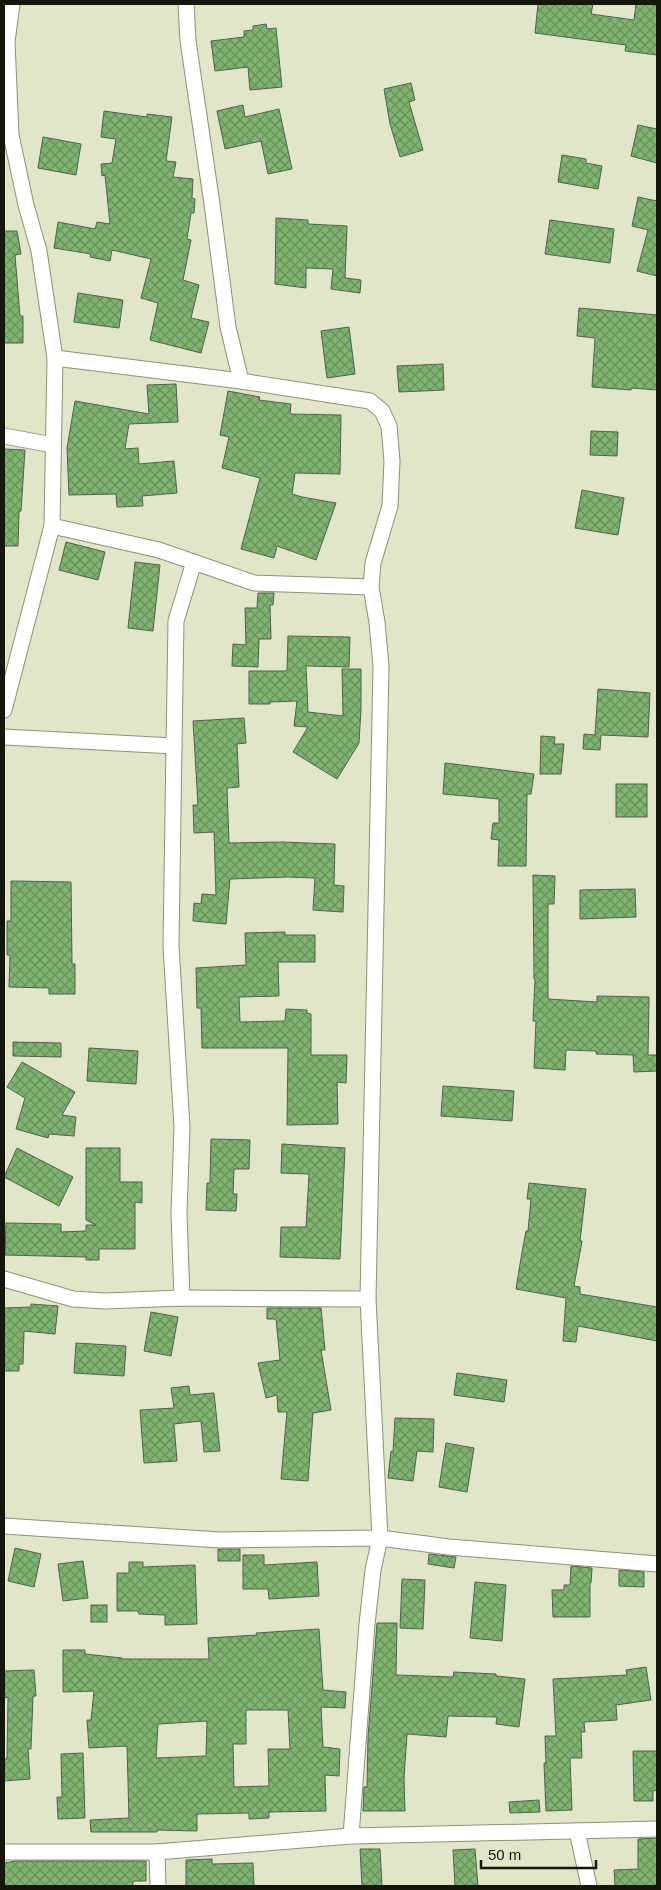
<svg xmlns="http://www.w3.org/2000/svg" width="661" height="1890" font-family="Helvetica,sans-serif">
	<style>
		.building { fill: url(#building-cross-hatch); stroke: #4f614b; fill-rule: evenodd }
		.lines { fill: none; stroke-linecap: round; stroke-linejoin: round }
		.minor-casing { stroke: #8d9075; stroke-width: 17 }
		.minor { stroke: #fff; stroke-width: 15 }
	</style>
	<defs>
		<pattern id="building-cross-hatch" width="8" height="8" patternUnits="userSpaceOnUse" patternTransform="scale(1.25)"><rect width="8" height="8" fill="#80b472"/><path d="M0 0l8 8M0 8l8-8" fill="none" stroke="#68915c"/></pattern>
	</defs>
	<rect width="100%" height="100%" fill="#e2e6c9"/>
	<g class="building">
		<polygon points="538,4 593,4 591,14 634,20 636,4 657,5 657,55 625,51 626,45 535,33"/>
		<polygon points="266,24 267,29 276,28 282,87 250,90 248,67 215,71 211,41 244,37 244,31 253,30 253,26"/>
		<polygon points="411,83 415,100 409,102 423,150 400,157 390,124 384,89"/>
		<polygon points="243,105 245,117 279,109 292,169 268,174 261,141 225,149 217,111"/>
		<polygon points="104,111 147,117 147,114 172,117 166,161 176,162 173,177 193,179 192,198 195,199 194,213 191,213 187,239 191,240 183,280 199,285 191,318 209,322 201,353 150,340 158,303 141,298 151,259 112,250 110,261 90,257 91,254 54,248 58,222 95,229 97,222 110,224 105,175 102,176 101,164 112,163 116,139 101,137"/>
		<polygon points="638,125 657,129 657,163 631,156"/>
		<polygon points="43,137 81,144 76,175 38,168"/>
		<polygon points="562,155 586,159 586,163 602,166 598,189 558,182"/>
		<polygon points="638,197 657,201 657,276 637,271 648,230 632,226"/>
		<polygon points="276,218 308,220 308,224 347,226 345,278 361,280 360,293 331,289 333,269 306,268 306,288 275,284"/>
		<polygon points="550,220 614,229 610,263 545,254"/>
		<polygon points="4,231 17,231 21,254 15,255 20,316 23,316 23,343 4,343"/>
		<polygon points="78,293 123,300 119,328 74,322"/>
		<polygon points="579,308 657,315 657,390 631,388 631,390 592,387 595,338 577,336"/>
		<polygon points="349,327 355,374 327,378 321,331"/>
		<polygon points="443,364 444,390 399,392 397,366"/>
		<polygon points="176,384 178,422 129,424 125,449 138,448 139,464 174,461 177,493 142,496 143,506 117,507 116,494 69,495 67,448 75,401 149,414 147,385"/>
		<polygon points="228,391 260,397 259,400 291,404 290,414 341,415 340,474 295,473 292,494 302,497 336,503 316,560 277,546 274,558 241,549 260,478 222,468 229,437 220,435"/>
		<polygon points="591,431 618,432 617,456 590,455"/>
		<polygon points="4,449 25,450 21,511 19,511 18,546 4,546"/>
		<polygon points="582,490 624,498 618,535 575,528"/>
		<polygon points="66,542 105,552 98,580 59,570"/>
		<polygon points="135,562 160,565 153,631 128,628"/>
		<polygon points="258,593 274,593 273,605 270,605 271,639 259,639 258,667 232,666 233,644 246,645 245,608 257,608"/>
		<polygon points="288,636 350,637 349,667 306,666 308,712 343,716 342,669 361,669 361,709 359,743 337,779 293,752 308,727 294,726 297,701 270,702 270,704 249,704 249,671 287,671"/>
		<polygon points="598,689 650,693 648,737 601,735 600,750 583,749 584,734 595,735"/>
		<polygon points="244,718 246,743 237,744 239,787 227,788 229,843 282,842 335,844 334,885 344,886 343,912 313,910 315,878 288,877 230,879 226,924 193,921 194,903 201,904 202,894 216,895 214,832 194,833 193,805 198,805 193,721"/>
		<polygon points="541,736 555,737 554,744 564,744 561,774 540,774"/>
		<polygon points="445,763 534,774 531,794 527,794 526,866 498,866 499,840 491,839 493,823 499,823 499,799 443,794"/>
		<rect x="616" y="784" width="31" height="33"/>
		<polygon points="533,875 555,876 554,904 548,904 548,999 597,1002 597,996 649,997 648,1055 657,1055 657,1071 634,1072 633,1055 596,1054 596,1051 566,1050 565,1070 534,1068 536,1021 533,1021 535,979 534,979"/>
		<polygon points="11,881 71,882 72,964 75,964 75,994 49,994 49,988 9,987 10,955 7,955 7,921 11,921"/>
		<polygon points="635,889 636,917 580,919 580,890"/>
		<polygon points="285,932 285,935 315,935 315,962 278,962 279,996 239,997 240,1022 285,1021 286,1009 307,1010 307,1013 311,1014 311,1055 347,1055 346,1083 337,1082 338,1124 287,1125 288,1048 202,1048 201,1008 197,1008 196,968 246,965 245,933"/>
		<polygon points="13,1042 61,1043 61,1057 13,1056"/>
		<polygon points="89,1048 138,1051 136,1084 87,1081"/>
		<polygon points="22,1062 75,1092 62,1115 76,1117 74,1136 49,1134 48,1138 16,1129 25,1098 7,1087"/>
		<polygon points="443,1086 514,1091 512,1121 441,1116"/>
		<polygon points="211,1139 250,1140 249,1169 234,1169 233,1194 237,1194 236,1211 206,1210 207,1183 210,1183"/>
		<polygon points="282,1144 345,1148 340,1259 280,1257 281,1227 306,1227 309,1174 281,1173"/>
		<polygon points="17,1148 73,1177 59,1206 4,1177"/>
		<polygon points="86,1148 120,1148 120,1182 142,1182 142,1203 135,1202 135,1249 99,1249 99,1260 86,1260 86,1257 5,1255 6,1223 61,1224 61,1232 86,1231 86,1225 96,1225 86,1220"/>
		<polygon points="529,1183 586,1189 580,1241 582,1241 574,1286 580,1287 580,1294 657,1307 657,1341 578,1326 576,1342 563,1341 566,1298 516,1289 521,1258 526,1231 528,1231 531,1199 527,1199"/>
		<polygon points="31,1304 58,1306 55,1334 24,1331 23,1364 19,1364 19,1371 4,1371 4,1308 31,1307"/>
		<polygon points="267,1308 321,1308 325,1350 321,1350 331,1410 313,1413 308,1481 281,1479 287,1412 278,1412 277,1395 266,1398 258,1363 280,1360 276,1319 267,1319"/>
		<polygon points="151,1312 178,1317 171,1356 144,1351"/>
		<polygon points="76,1343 126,1346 124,1376 74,1373"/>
		<polygon points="457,1373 507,1380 504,1402 454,1395"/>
		<polygon points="189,1386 190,1395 214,1393 220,1451 204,1452 201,1421 174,1424 177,1461 144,1463 140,1410 174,1408 171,1388"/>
		<polygon points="395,1418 434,1419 433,1452 417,1451 413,1481 388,1478 391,1451 393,1452"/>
		<polygon points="446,1443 474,1448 467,1492 439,1487"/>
		<polygon points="15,1548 41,1554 34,1587 8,1581"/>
		<rect x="218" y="1549" width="22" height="12"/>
		<polygon points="429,1554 456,1557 454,1568 428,1564"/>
		<polygon points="243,1555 264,1555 264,1565 317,1562 319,1596 269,1599 268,1589 243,1589"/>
		<polygon points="83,1561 88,1598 63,1601 58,1564"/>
		<polygon points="129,1562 143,1562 143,1567 195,1565 197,1624 165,1625 165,1615 139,1614 138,1611 117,1611 117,1573 129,1573"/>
		<polygon points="571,1566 592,1568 591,1583 590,1583 590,1617 553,1617 552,1590 564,1590 564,1585 570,1585"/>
		<polygon points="619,1570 644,1572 644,1587 619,1586"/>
		<polygon points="402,1579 425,1580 423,1629 400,1628"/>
		<polygon points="475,1582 506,1585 502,1641 470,1638"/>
		<rect x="91" y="1605" width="16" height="17"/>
		<polygon points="377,1623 397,1623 396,1675 453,1677 454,1672 496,1674 496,1676 525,1679 519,1727 496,1724 497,1717 448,1716 446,1737 407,1734 404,1778 405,1811 363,1811 364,1787 367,1787 368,1737"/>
		<path d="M319 1629 323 1690 346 1692 345 1708 321 1707 323 1747 340 1749 339 1776 325 1775 326 1811 269 1812V1818L249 1819V1813L197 1814V1831L157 1830V1832H91L90 1820 129 1818 127 1746 89 1748 87 1720H91L94 1691 63 1692V1650H85V1654L122 1658V1659H209L208 1638 257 1635 256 1633ZM246 1710H288L290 1749H268L269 1786 234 1787 233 1744H246ZM207 1721 206 1756 156 1758 158 1724Z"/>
		<polygon points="646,1667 651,1700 616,1705 617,1720 584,1722 585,1732 581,1732 582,1758 570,1758 572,1810 546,1811 544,1763 546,1763 545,1736 556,1736 553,1679 627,1675 626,1670"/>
		<polygon points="34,1670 36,1696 33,1696 31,1749 28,1749 30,1779 4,1781 4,1759 7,1759 8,1697 4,1698 4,1671"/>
		<polygon points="633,1751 657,1751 657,1790 653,1791 653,1801 634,1801"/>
		<polygon points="83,1753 85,1818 58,1819 57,1797 62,1797 61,1754"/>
		<polygon points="539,1800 540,1812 510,1813 509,1802"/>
		<polygon points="657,1838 657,1886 615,1886 614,1870 638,1869 638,1839"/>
		<polygon points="360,1849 380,1849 382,1886 362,1886"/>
		<polygon points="475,1849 478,1886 455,1886 453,1850"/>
		<polygon points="212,1859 212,1864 253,1863 254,1886 186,1886 186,1860"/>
		<polygon points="16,1861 146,1861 146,1881 133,1881 133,1886 4,1886 4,1863"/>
	</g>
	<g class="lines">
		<defs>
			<g id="minor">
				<polyline points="186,4 188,41 212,204 228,327 241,381"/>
				<polyline points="55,358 241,381 370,401 382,411 389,426 392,461 390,506 373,563 371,587 377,622 381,666 368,1299 380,1538 373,1570 367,1624 351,1836"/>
				<polyline points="4,436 53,445"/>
				<polyline points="52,526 159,550 254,583 371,587"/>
				<polyline points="4,710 52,526 55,358 39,251 26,205 11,135 7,42 12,4"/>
				<polyline points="4,737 174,746"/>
				<polyline points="4,1279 73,1299 105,1301 182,1298 368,1299"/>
				<polyline points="182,1298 179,1214 182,1127 171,946 174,746 176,621 194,562"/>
				<polyline points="4,1526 220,1540 380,1538 449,1547 657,1564"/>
				<polyline points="577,1831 589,1886"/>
				<polyline points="4,1852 157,1852 351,1836 657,1829"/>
				<polyline points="157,1852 158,1886"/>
			</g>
		</defs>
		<use href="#minor" class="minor-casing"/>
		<use href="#minor" class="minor"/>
	</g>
	<rect width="661" height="1890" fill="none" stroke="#16170c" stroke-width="10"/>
	<path d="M481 1860v8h115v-8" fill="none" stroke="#16170c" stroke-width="2.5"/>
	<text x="488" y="1860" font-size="15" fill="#16170c" stroke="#e2e6c9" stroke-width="4" paint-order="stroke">50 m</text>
</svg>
